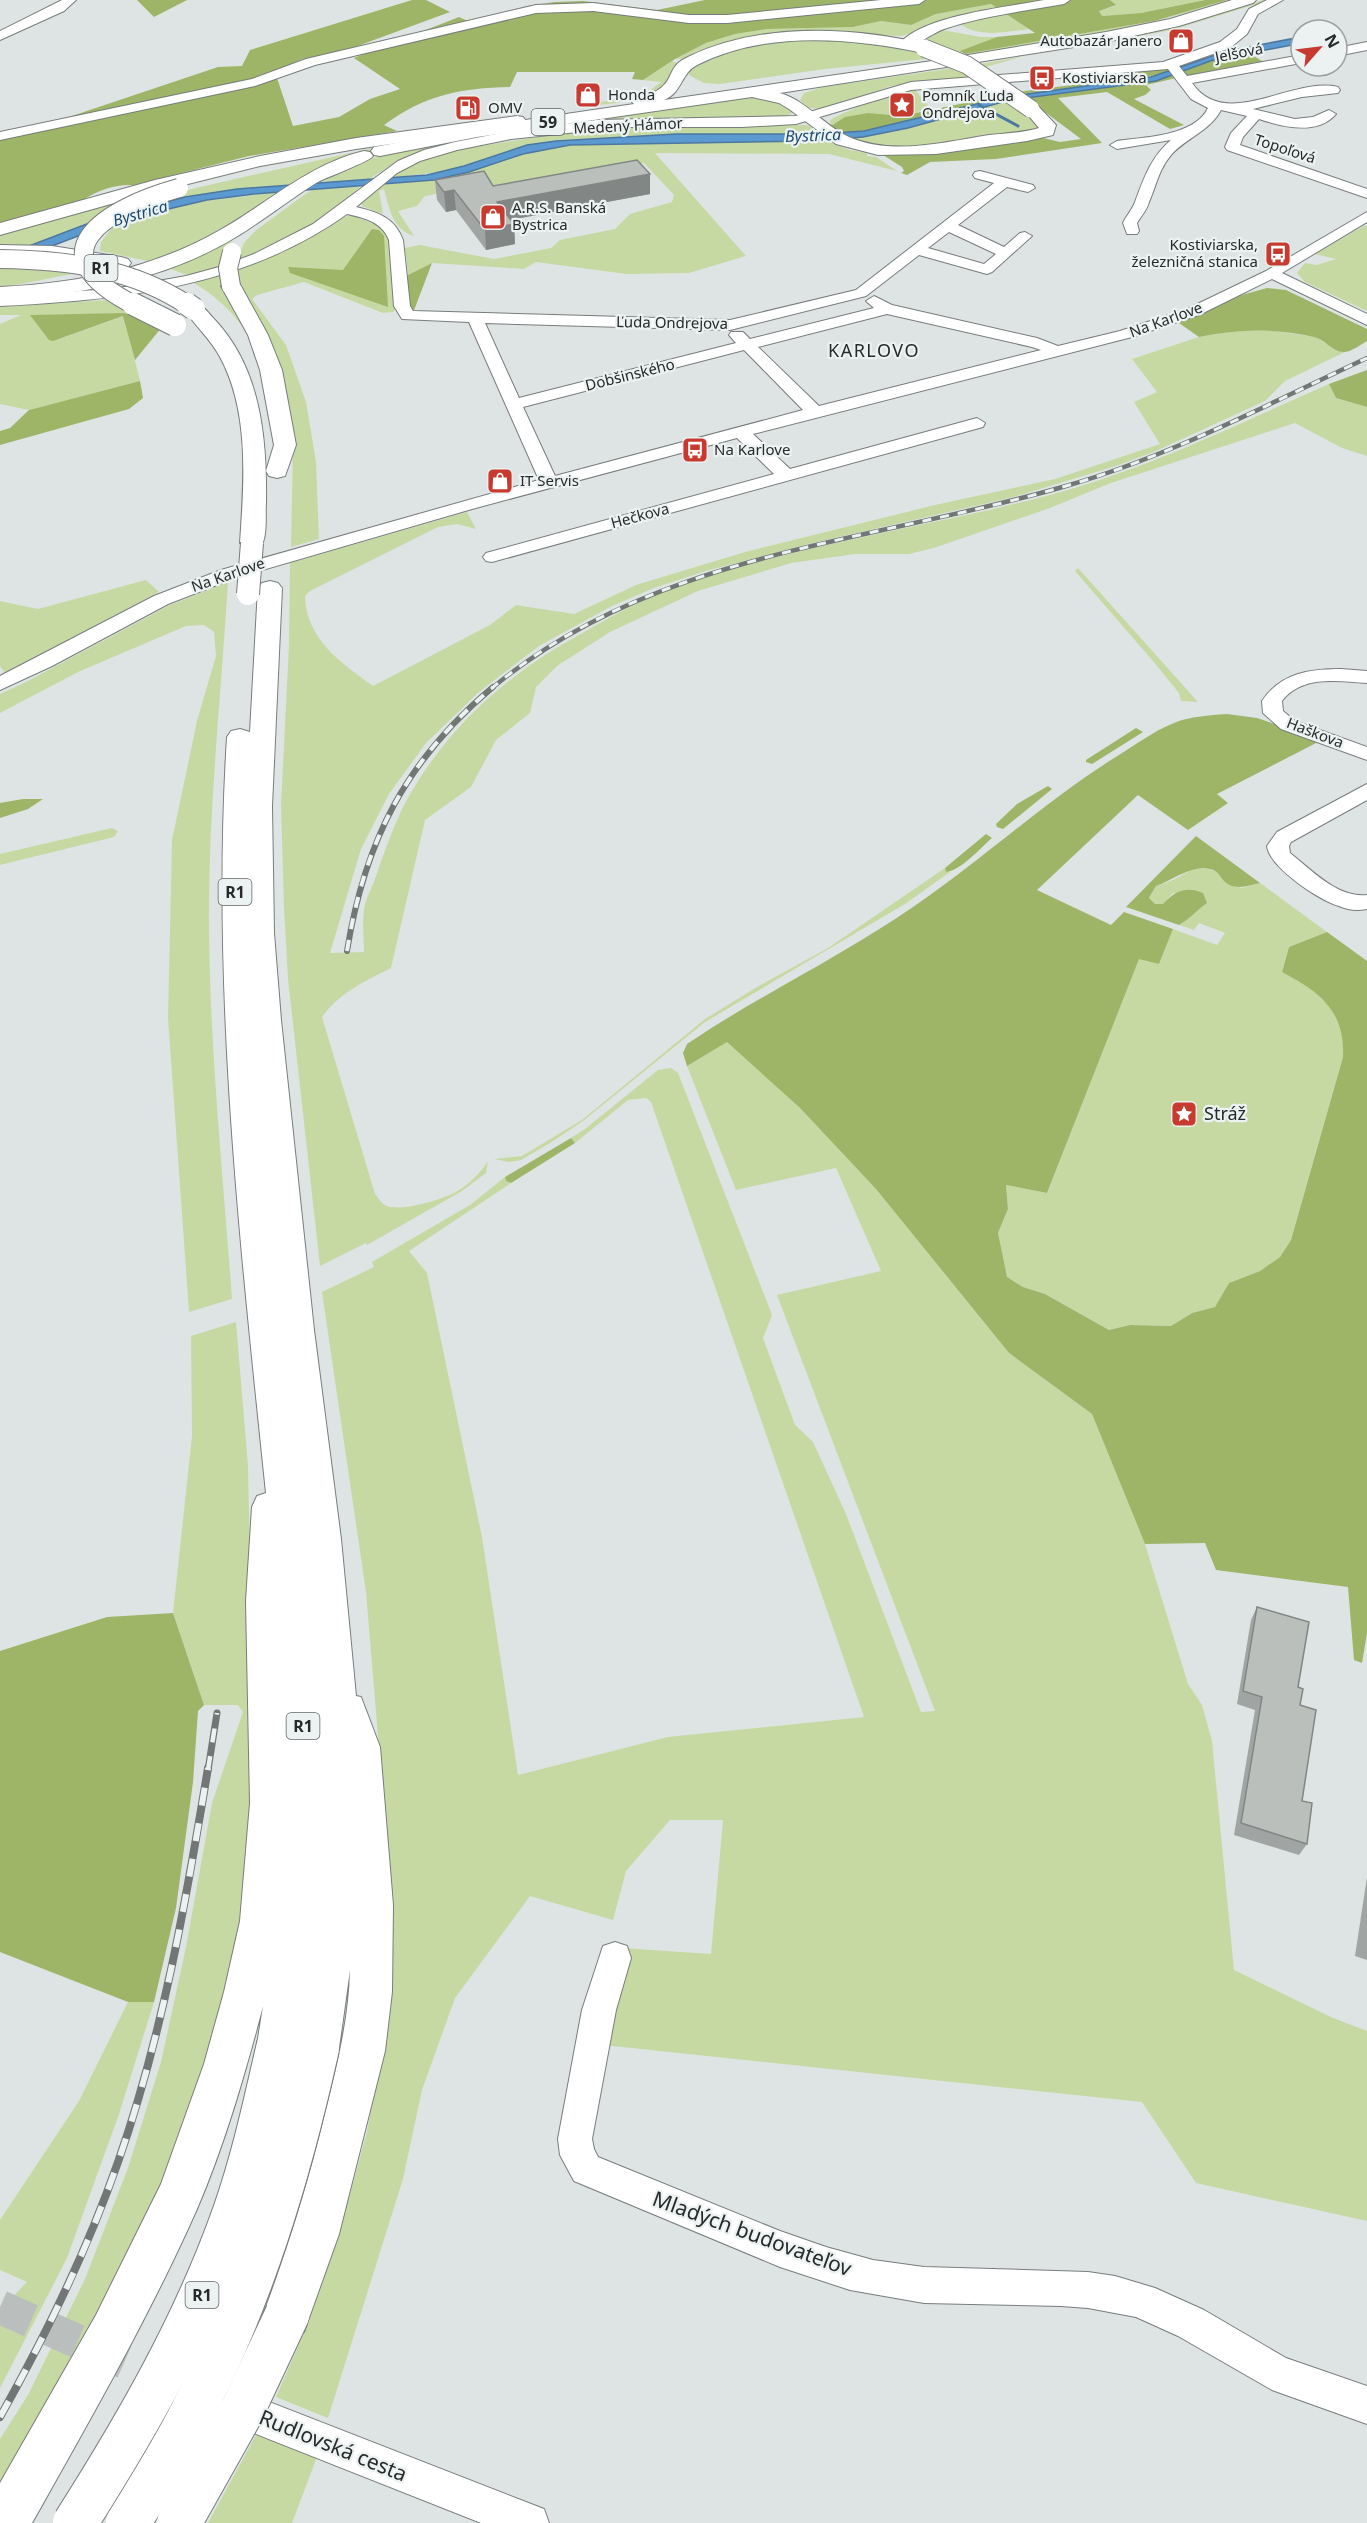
<svg xmlns="http://www.w3.org/2000/svg" width="1367" height="2523" font-family="'Noto Sans',sans-serif">
	<style>
		.green { fill: #c7d9a3 }
		.forest { fill: #9eb567 }
		.water { fill: #5b99d1; stroke: #4c789f; stroke-width: 1.5 }
		.lines { fill: none; stroke-linecap: round; stroke-linejoin: round }
		.stream { stroke: #4c789f; stroke-width: 3 }
		.minor-tunnel { stroke: #babfbe; stroke-width: 34; stroke-dasharray: 34 17; stroke-linecap: butt }
		.minor-casing { stroke: #777d7c; stroke-width: 2 }
		.major-casing { stroke: #777d7c; stroke-width: 2 }
		.highway-casing { stroke: #777d7c; stroke-width: 2 }
		.minor { fill: #fff; fill-rule: evenodd }
		.major { fill: #fff; fill-rule: evenodd }
		.highway { fill: #fff; fill-rule: evenodd }
		.rail-far3-casing { stroke: #727675; stroke-width: 4.5 }
		.rail-far2-casing { stroke: #727675; stroke-width: 6 }
		.rail-far1-casing { stroke: #727675; stroke-width: 7 }
		.rail-casing { stroke: #727675; stroke-width: 8 }
		.rail-far3 { stroke: #ebf2f1; stroke-width: 3; stroke-dasharray: 9; stroke-linecap: butt }
		.rail-far2 { stroke: #ebf2f1; stroke-width: 4; stroke-dasharray: 11; stroke-linecap: butt }
		.rail-far1 { stroke: #ebf2f1; stroke-width: 4.5; stroke-dasharray: 14; stroke-linecap: butt }
		.rail { stroke: #ebf2f1; stroke-width: 6; stroke-dasharray: 18; stroke-linecap: butt }
		.major-bridge-casing { stroke: #777d7c; stroke-width: 19; stroke-linecap: butt }
		.highway-bridge-far2-casing { stroke: #777d7c; stroke-width: 20; stroke-linecap: butt }
		.highway-bridge-far1-casing { stroke: #777d7c; stroke-width: 24; stroke-linecap: butt }
		.highway-bridge-casing { stroke: #777d7c; stroke-width: 46; stroke-linecap: butt }
		.major-bridge { stroke: #fff; stroke-width: 17 }
		.highway-bridge-far2 { stroke: #fff; stroke-width: 18 }
		.highway-bridge-far1 { stroke: #fff; stroke-width: 22 }
		.highway-bridge { stroke: #fff; stroke-width: 44 }
		.wall { fill: #a0a4a2 }
		.shaded-wall { fill: #828684 }
		.building { fill: #babfbc; stroke: #828684; stroke-width: 1.5 }
		.labels { text-anchor: middle; stroke-width: 4.5; stroke-linejoin: round; paint-order: stroke }
		.far-poi-label { font-size: 15px; fill: #282a2a; stroke: #ebf2f1; text-anchor: start }
		.far-street-label { font-size: 15px; fill: #282a2a; stroke: #ebf2f1 }
		.shield { fill: #ebf2f1; stroke: #626666; stroke-width: 1.5 }
		.shield-label { font-size: 16px; font-weight: bold; fill: #282a2a }
		.far-water-label { font-size: 16px; font-style: italic; fill: #1c4970; stroke: #ebf2f1 }
		.far-quarter-label { font-size: 18px; letter-spacing: 1.5px; fill: #282a2a; stroke: #ebf2f1 }
		.poi-label { font-size: 18px; fill: #282a2a; stroke: #ebf2f1; text-anchor: start }
		.near-street-label { font-size: 21px; fill: #282a2a; stroke: #ebf2f1 }
	</style>
	<rect width="100%" height="100%" fill="#dee4e3"/>
	<g class="green">
		<polygon points="1110,0 1205,0 1141,13 1102,16 1098,11 1115,6"/>
		<polygon points="1227,0 1232,0 1127,29 962,55 926,40 942,30 981,37 997,37 963,51 961,53 965,54 1154,21"/>
		<polygon points="1263,0 1270,0 1172,30 1021,57 986,67 998,76 891,86 825,109 809,108 800,100 804,93 824,87 981,64 1115,40 1179,27"/>
		<polygon points="991,4 1000,10 901,36 815,33 685,59 675,59 706,43 735,34 768,29 853,27 881,21 911,25 936,14"/>
		<path d="M1005 13 1029 29C1007 32 979 38 960 24Z"/>
		<path d="M818 39 886 44 945 57 825 69 720 84 704 83 689 75V70C723 44 776 41 818 39Z"/>
		<path d="M672 61 678 63C670 70 670 79 663 86 654 98 596 109 582 104L641 97 661 82 643 80Z"/>
		<path d="M914 89 930 108C920 111 909 116 898 116 870 115 856 109 831 126L830 121 833 118 864 104 885 97 889 99 893 98 890 94Z"/>
		<path d="M750 97 771 98 793 111 791 114 782 117 679 120V117L585 123 400 160 369 179 324 182C379 143 477 137 543 128 612 118 681 107 750 97Z"/>
		<polygon points="1010,100 1041,126 1039,129 923,147 878,147 850,138 908,128"/>
		<polygon points="804,125 810,126 818,134 676,134 556,141 527,145 447,171 390,178 414,164 450,151 549,135 634,127"/>
		<path d="M825 140 850 150 867 153V156L876 157 897 171 829 154 655 153 746 256 689 273 627 274 536 262 524 269 432 263 408 275 405 248 420 245 494 259 551 248 560 240 615 229 630 214 672 202 674 195 644 163 502 189 468 188 425 196 417 206 398 211 414 236C393 230 389 208 384 189L379 191 383 214 362 206 361 202 382 185 452 177 523 154 570 145Z"/>
		<polygon points="399,142 331,163 289,185 236,189 162,202 169,195 200,187"/>
		<polygon points="194,180 28,247 0,247 0,233"/>
		<path d="M361 186C319 226 288 239 236 262L244 243 255 231 304 195 314 189Z"/>
		<polygon points="278,192 215,234 152,262 100,251 101,242 117,221 191,203"/>
		<polygon points="352,215 386,229 390,239 397,308 393,312 383,313 304,282 257,295 252,299 286,345 306,402 316,462 319,539 291,547 293,448 235,270 336,219"/>
		<polygon points="1364,226 1367,226 1367,311 1305,282 1297,273 1305,263 1317,265 1336,259 1315,254"/>
		<polygon points="237,234 227,248 221,267 189,276 166,267"/>
		<polygon points="0,266 77,273 0,288"/>
		<path d="M220 274 247 333C232 311 215 295 192 282Z"/>
		<polygon points="108,300 139,316 122,313 53,341 124,316 140,381 29,410 0,404 0,324 21,315 0,315 0,307"/>
		<path d="M1268 330 1316 337 1337 351 1345 352 1285 381 1265 401 1156 451 1116 466 1010 498 817 542 706 571 654 588 612 606 539 646 479 692 426 743 389 794 361 849 330 953 364 952C364 939 362 924 364 910 365 901 370 891 374 882 382 857 391 833 402 809 437 741 493 686 558 647 589 629 621 610 654 596 781 546 918 530 1050 495 1147 469 1238 424 1329 384L1336 398 1367 407V456L1342 448 1295 423 1111 483 1050 508 934 548 909 554H855L791 563 698 591 610 632 557 666 536 687 530 713 496 740 471 787 425 820 391 968C364 982 340 992 322 1017L375 1194C378 1197 381 1203 385 1205 398 1213 440 1200 454 1193 467 1186 480 1174 488 1161L486 1173 462 1191 367 1245 366 1243 320 1266 288 979 284 908 281 805 289 645 290 563 467 512 476 529 457 524 438 527 310 591 305 596C306 639 341 663 373 686L490 625 516 605 574 614 636 585 745 552 935 505 1055 479 1160 444 1134 402 1157 392 1132 359 1199 337 1229 331Z"/>
		<polygon points="1078,568 1198,702 1181,701 1179,693 1153,661 1075,571"/>
		<polygon points="146,580 159,592 5,673 0,666 0,601 38,609"/>
		<path d="M228 582C221 697 208 812 209 927 210 1051 223 1175 232 1299L189 1312 168 1018 172 840 197 721 216 656 214 632 204 625 186 626 78 672 0 713V694L26 682 168 606Z"/>
		<polygon points="112,828 118,831 114,837 0,865 0,854"/>
		<polygon points="945,868 946,871 950,872 905,904 705,1022 583,1121 550,1143 521,1160 509,1162 494,1159 522,1156 582,1120 705,1019 757,987 828,948"/>
		<path d="M1193 869H1209L1219 873 1226 882 1241 888 1260 883 1327 932 1289 947 1282 971C1320 993 1346 1011 1343 1057L1291 1240 1280 1257 1260 1271 1229 1283 1216 1307 1192 1313 1171 1326 1130 1325 1109 1330 1045 1294 1023 1287 1006 1277 998 1233 1008 1209 1006 1185 1047 1193 1139 958 1159 964 1173 929 1217 945 1225 933 1199 923 1194 930 1179 925C1190 919 1197 910 1207 903L1173 893 1163 904H1155L1149 899 1156 886 1173 880Z"/>
		<polygon points="726,1041 800,1108 876,1189 1009,1353 1092,1414 1145,1544 1188,1684 1202,1705 1212,1741 1234,1970 1333,2018 1367,2031 1367,2221 1196,2183 1142,2102 603,2045 622,1948 711,1954 723,1820 670,1820 626,1871 613,1920 530,1896 455,1998 422,2090 403,2179 328,2418 276,2397 309,2321 342,2223 367,2132 381,2052 380,1760 366,1592 322,1292 374,1267 372,1262 470,1205 505,1177 506,1181 511,1183 409,1251 427,1273 482,1537 518,1775 668,1737 864,1717 651,1102 646,1098 628,1100 575,1143 571,1138 585,1129 658,1070 671,1068 678,1073 772,1315 763,1338 795,1425 813,1442 846,1514 921,1712 935,1711 777,1295 881,1271 836,1168 736,1190 687,1066"/>
		<polygon points="236,1322 248,1466 253,1725 254,1830 240,1930 205,2064 151,2210 61,2379 0,2484 0,2439 28,2395 85,2279 128,2168 161,2062 186,1947 212,1803 243,1712 238,1705 204,1705 173,1613 192,1436 191,1336"/>
		<polygon points="128,2002 154,2002 119,2114 67,2258 0,2388 0,2310 27,2282 0,2270 0,2220 79,2101"/>
		<polygon points="256,2435 317,2457 292,2523 208,2523"/>
	</g>
	<g class="forest">
		<polygon points="137,0 187,0 154,17"/>
		<path d="M412 0H426L450 12 344 51 302 59 275 72 293 126 339 117 370 99 400 89 354 58 459 17 472 23 527 6 555 2 583 1 657 10 705 0H1110L1116 5 1099 11 1102 16 1141 13 1205 0H1227L1154 21 965 54 960 51 997 37 1035 33 991 4 936 14 911 25 881 21 853 27 768 29 735 34 706 43 675 59 643 80 632 79 635 72H517L510 87C460 88 425 95 384 125L397 131 249 156 134 185C116 184 98 190 83 200L0 225V135L39 127 218 67 242 66 250 50Z"/>
		<polygon points="1249,53 1265,63 1194,77 1184,76 1182,72 1213,60"/>
		<polygon points="1170,68 1171,71 1135,80 1020,94 1017,92 1104,81 1143,71"/>
		<polygon points="1174,75 1175,78 1172,79 1146,85 1151,90 1145,95 1134,99 1184,125 1170,129 1107,92 1058,98 1102,143 996,159 930,162 907,175 901,173 904,171 902,167 883,155 917,154 1043,138 1060,142 1081,139 1025,97 1138,84"/>
		<polygon points="1004,95 1006,97 864,131 841,133 831,126 845,117 868,113 901,116"/>
		<polygon points="372,229 379,230 384,236 388,307 290,273 288,267 343,270"/>
		<polygon points="432,263 413,313 410,311 406,286 408,284 408,275"/>
		<path d="M1267 288 1286 290 1367 329V341C1360 345 1350 353 1342 352 1332 351 1324 339 1314 337 1276 328 1237 329 1199 337L1179 323 1238 296Z"/>
		<polygon points="123,313 139,316 162,327 135,360 123,316 53,341 49,340 30,315"/>
		<polygon points="1367,370 1367,407 1336,398 1329,384"/>
		<polygon points="140,381 143,398 129,409 0,445 0,431 10,428 29,410"/>
		<path d="M1227 714 1257 718 1322 740 1217 794 1228 803 1188 830 1138 795 1037 890 1111 925 1124 912 1173 929 1159 964 1139 959 1047 1193 1006 1185 1008 1209 998 1233 1007 1277 1023 1287 1045 1294 1109 1330 1130 1325 1171 1326 1192 1313 1215 1307 1229 1283 1260 1271 1280 1257 1291 1240 1343 1057C1345 1011 1320 992 1282 972L1289 947 1327 932 1367 961V1633L1362 1663 1354 1660 1348 1587 1216 1570 1205 1543 1145 1544 1092 1414 1009 1353 876 1189 800 1108 727 1042 687 1066 683 1053 687 1044 713 1027C779 986 849 951 913 907 985 858 1047 799 1122 753 1141 741 1160 727 1182 720 1197 716 1212 715 1227 714Z"/>
		<polygon points="1136,728 1143,732 1092,764 1086,762 1086,760"/>
		<polygon points="1048,786 1052,789 1003,829 997,827 996,824 1017,804"/>
		<polygon points="23,799 43,799 28,809 0,818 0,803"/>
		<path d="M986 834 992 838C980 848 962 870 946 872L945 868Z"/>
		<path d="M1196 836 1260 883C1248 886 1234 891 1224 881 1219 875 1218 871 1210 869 1191 865 1173 880 1156 886L1149 898 1155 904H1163C1175 891 1186 886 1203 893L1207 903C1197 910 1190 919 1179 925L1126 907Z"/>
		<polygon points="571,1138 575,1143 511,1183 506,1181 505,1177"/>
		<polygon points="173,1613 204,1705 198,1711 193,1782 176,1908 154,2002 128,2002 0,1952 0,1651 107,1617"/>
	</g>
	<polygon class="water" points="1301,37 1301,42 1297,44 1213,60 1156,81 1010,100 908,128 863,137 813,141 570,145 523,154 469,172 434,180 254,194 207,200 117,221 0,266 0,257 92,222 185,197 237,189 427,175 464,166 527,145 556,141 676,134 818,134 864,131 1006,97 1151,77 1227,51"/>
	<g class="lines">
		<polyline class="stream" points="979,105 1018,126"/>
		<polyline class="minor-tunnel" points="0,2307 138,2368"/>
		<defs>
			<g id="minor">
				<polygon points="62,0 76,0 64,11 0,40 0,31"/>
				<polygon points="881,0 925,0 919,4 727,23 689,23 593,11 536,13 315,65 255,86 0,140 0,132 252,79 306,59 536,5 593,3 689,15 727,15"/>
				<path d="M1044 0H1070L1064 4C1024 11 982 16 944 29 932 33 914 49 901 46L900 43C924 15 1008 7 1044 0Z"/>
				<path d="M1267 0H1283L1258 14 1247 34 1230 48 1179 66 1187 76 1301 55V63L1192 83C1226 132 1292 76 1338 87L1340 90 1338 93 1302 97 1253 109 1295 119 1313 117 1329 110 1336 114C1317 136 1282 127 1259 119L1243 137 1240 145 1367 189V198L1227 150 1225 147 1231 133 1247 116 1221 110C1210 131 1186 138 1171 155 1159 169 1156 186 1149 202 1147 210 1141 216 1137 223L1139 231 1137 234H1127L1123 223C1126 216 1132 210 1135 202 1144 178 1151 157 1171 140L1117 149 1110 145 1117 141C1145 137 1195 136 1208 108L1191 99 1168 69 911 90 796 124 742 127H625L511 139 457 150 420 161 397 173 356 207C378 212 395 218 403 240L410 306 413 311 730 320 856 290 994 183 975 178 973 175 975 172 980 171 1033 185 1035 188 1028 192 1007 187 958 225 1004 247 1020 233 1025 232 1032 236 992 272 987 274 919 255 866 296 730 330 485 323 519 398 736 343 729 335 731 332H743L750 339 874 308 866 301 874 296 892 305 1037 338 1058 346 1120 331 1187 309 1266 271 1367 212V222L1282 273 1367 314V325L1272 279 1199 315 1132 337 753 434 790 469 977 418 985 423 983 427 492 562 486 561 483 557 486 553 774 474 737 438 472 509 235 578 168 604 52 666 0 690V676L154 596 221 570 539 480 469 322 402 319 394 306 389 240C382 222 365 218 347 214 245 287 122 300 0 306V296L113 289 186 276 219 267 254 254 313 224 398 161 424 150 455 142 511 131 597 120 796 116 911 82 1163 62 1220 42 1237 29 1249 9ZM949 232 996 254 984 264 928 248ZM887 314 1032 347 1041 350 819 406 758 347ZM744 350 803 410 555 476 523 407Z"/>
				<polygon points="1367,42 1367,50 1337,56 1337,48"/>
				<path d="M1341 669 1367 671V683C1337 681 1302 675 1282 701L1283 711 1295 721 1367 747V760L1281 729 1263 713 1262 701C1281 673 1309 669 1341 669Z"/>
				<path d="M1367 784V800L1291 842 1289 846 1290 853C1312 870 1337 898 1367 895V909C1357 911 1348 910 1339 906 1319 900 1269 867 1267 846L1277 832Z"/>
				<polygon points="615,1942 627,1946 631,1958 616,2010 592,2139 594,2149 598,2157 780,2231 826,2247 873,2260 924,2267 1088,2272 1115,2276 1155,2288 1204,2310 1286,2358 1367,2386 1367,2424 1272,2390 1178,2336 1136,2317 1088,2308 1061,2306 924,2303 850,2290 780,2267 574,2181 560,2155 558,2139 582,2010 603,1946"/>
				<polygon points="231,2387 544,2509 549,2523 481,2523 218,2419 212,2406 218,2393"/>
			</g>
			<path id="major" d="M1232 0H1256L1253 3 1179 26 1106 42 780 93C807 101 823 125 849 137 893 156 944 142 989 135 1006 133 1023 133 1039 128L1023 109 1031 104 1037 105 1056 125 1053 135 1027 141 936 154 878 155 836 144 789 109 779 103 752 97 477 137 380 156 374 155 371 151 374 147 380 146 477 127 634 104 630 100 632 96C642 94 654 95 662 87 674 77 668 66 688 57 760 22 853 26 930 45L932 48 924 53C852 38 766 30 697 65 681 73 682 93 664 100L932 61 1106 32 1170 19Z"/>
			<g id="highway">
				<polygon points="517,116 523,117 526,121 523,125 356,149 260,166 136,197 0,235 0,223 155,180 260,156 356,138"/>
				<path d="M364 151 370 152 373 156C369 162 327 177 316 183 289 200 264 220 236 237 165 280 82 295 0 299V287C78 283 152 269 220 230 268 203 309 164 364 151Z"/>
				<polygon points="0,245 52,246 121,257 128,259 131,263 128,267 121,269 52,258 0,257"/>
				<polygon points="231,280 238,282 241,286 268,335 282,370 296,445 285,476 277,478 269,476 266,471 274,445 260,370 248,335 221,286 224,282"/>
				<path d="M194 303C204 305 208 313 215 320 261 369 267 439 266 503 265 516 268 537 260 548L252 550 244 548 240 543C244 483 250 412 220 357 210 338 195 326 184 309L187 305Z"/>
				<path d="M270 581 278 583 282 588 272 806 274 933 281 1020 314 1330 341 1539 356 1696 361 1697 380 1747 393 1905 392 1992 385 2051 339 2234 304 2332 287 2339 270 2332 263 2315C288 2248 308 2184 325 2114 337 2066 349 2019 350 1970L339 2048 332 2063 317 2070 302 2063 297 2053 294 2060 279 2067 264 2060 257 2045 263 2006C245 2074 225 2144 197 2209 149 2317 90 2420 32 2523H0V2483L96 2315 161 2184 204 2064 224 1992 240 1921 250 1803 246 1601 252 1507 257 1496 266 1493C240 1242 211 989 227 737L231 731 240 729 250 732 258 588 262 583Z"/>
			</g>
		</defs>
		<use href="#minor" class="minor-casing"/>
		<use href="#major" class="major-casing"/>
		<use href="#highway" class="highway-casing"/>
		<use href="#minor" class="minor"/>
		<use href="#major" class="major"/>
		<use href="#highway" class="highway"/>
		<defs>
			<path id="rail-far3" d="M491 689C653 552 871 543 1066 486 1171 456 1268 404 1367 358"/>
			<path id="rail-far2" d="M347 951C365 840 406 760 493 687"/>
			<polyline id="rail-far1" points="208,1770 217,1713"/>
			<path id="rail" d="M0 2417C46 2335 87 2251 118 2162 163 2034 186 1901 208 1768"/>
		</defs>
		<use href="#rail-far3" class="rail-far3-casing"/>
		<use href="#rail-far2" class="rail-far2-casing"/>
		<use href="#rail-far1" class="rail-far1-casing"/>
		<use href="#rail" class="rail-casing"/>
		<use href="#rail-far3" class="rail-far3"/>
		<use href="#rail-far2" class="rail-far2"/>
		<use href="#rail-far1" class="rail-far1"/>
		<use href="#rail" class="rail"/>
		<defs>
			<polyline id="major-bridge" points="924,48 967,65 1031,109"/>
			<g id="highway-bridge-far2">
				<path d="M0 259C68 260 132 268 189 306"/>
				<polyline points="231,286 228,268 232,252"/>
				<path d="M136 306C30 253 107 208 179 188"/>
			</g>
			<g id="highway-bridge-far1">
				<polyline points="133,304 175,325"/>
				<polyline points="187,304 194,309"/>
				<polyline points="248,594 252,543"/>
			</g>
			<g id="highway-bridge">
				<path d="M75 2523C138 2424 196 2323 235 2212 254 2158 266 2101 279 2045"/>
				<path d="M128 2523C150 2487 173 2451 192 2413 252 2298 289 2174 317 2048"/>
				<polyline points="179,2523 243,2409 287,2315"/>
			</g>
		</defs>
		<use href="#major-bridge" class="major-bridge-casing"/>
		<use href="#highway-bridge-far2" class="highway-bridge-far2-casing"/>
		<use href="#highway-bridge-far1" class="highway-bridge-far1-casing"/>
		<use href="#highway-bridge" class="highway-bridge-casing"/>
		<use href="#major-bridge" class="major-bridge"/>
		<use href="#highway-bridge-far2" class="highway-bridge-far2"/>
		<use href="#highway-bridge-far1" class="highway-bridge-far1"/>
		<use href="#highway-bridge" class="highway-bridge"/>
	</g>
	<g class="wall">
		<polygon points="435,180 493,186 650,194 510,220 514,224 515,244 486,250 456,210 446,212 437,200"/>
		<polygon points="1257,1607 1298,1687 1300,1705 1302,1801 1307,1844 1299,1855 1234,1835 1255,1710 1237,1704 1251,1620"/>
		<polygon points="1367,1877 1367,1960 1355,1956"/>
	</g>
	<g class="shaded-wall">
		<polygon points="650,174 650,194 498,222 497,202"/>
		<polygon points="454,190 456,210 446,212 444,192"/>
		<polygon points="514,224 515,244 486,250 485,230"/>
	</g>
	<g class="building">
		<polygon points="637,160 650,174 497,202 514,224 485,230 454,190 444,192 435,180 484,171 493,186"/>
		<polygon points="1257,1607 1309,1622 1298,1687 1303,1689 1300,1705 1316,1710 1302,1801 1312,1803 1307,1844 1241,1823 1262,1697 1243,1691"/>
	</g>
	<defs>
		<symbol id="shop-square" viewBox="-11 -11 22 22"><rect x="-9" y="-9" width="18" height="18" rx="4" fill="#c73a2f" stroke="#ebf2f1"/><path d="M-5-2.5h2.3a2.7 3.5 0 0 1 5.4 0H5L5.5 6h-11ZM-1.5-2.5h3a1.5 2.3 0 0 0-3 0Z" fill="#fff"/></symbol>
		<symbol id="bus-square" viewBox="-11 -11 22 22"><rect x="-9" y="-9" width="18" height="18" rx="4" fill="#c73a2f" stroke="#ebf2f1"/><path d="M-5-6H5V4H4V6H2V4H-2V6H-4V4H-5ZM-3.5-4V0h7V-4ZM-3.5 1.2v1.5H-2V1.2ZM2 1.2v1.5H3.5V1.2Z" fill="#fff"/></symbol>
		<symbol id="sight-square" viewBox="-11 -11 22 22"><rect x="-9" y="-9" width="18" height="18" rx="4" fill="#c73a2f" stroke="#ebf2f1"/><path d="M0-6L1.8-2.2L6-1.7L2.9 1.2L3.7 5.4L0 3.3L-3.7 5.4L-2.9 1.2L-6-1.7L-1.8-2.2Z" fill="#fff"/></symbol>
		<symbol id="fuel-square" viewBox="-11 -11 22 22"><rect x="-9" y="-9" width="18" height="18" rx="4" fill="#c73a2f" stroke="#ebf2f1"/><path d="M-5.5-6h7V0h2V4h1.3V-2.5L3-4.5l.8-.8L6-3V5H2.5V1h-1V6h-7ZM-4.2-4.7v3.2H.2V-4.7Z" fill="#fff"/></symbol>
	</defs>
	<g fill-rule="evenodd">
		<use href="#shop-square" x="1166" y="26" width="30" height="30"/>
		<use href="#bus-square" x="1027" y="63" width="30" height="30"/>
		<use href="#shop-square" x="573" y="80" width="30" height="30"/>
		<use href="#sight-square" x="887" y="90" width="30" height="30"/>
		<use href="#fuel-square" x="453" y="93" width="30" height="30"/>
		<use href="#shop-square" x="478" y="202" width="30" height="30"/>
		<use href="#bus-square" x="1263" y="239" width="30" height="30"/>
		<use href="#bus-square" x="680" y="435" width="30" height="30"/>
		<use href="#shop-square" x="485" y="466" width="30" height="30"/>
		<use href="#sight-square" x="1169" y="1099" width="30" height="30"/>
	</g>
	<g class="labels">
		<g class="far-poi-label">
			<text x="1162" y="46" text-anchor="end">Autobazár Janero</text>
			<text x="1062" y="83">Kostiviarska</text>
			<text x="608" y="100">Honda</text>
			<text x="922" y="101">Pomník Ľuda<tspan x="922" dy="17">Ondrejova</tspan></text>
			<text x="488" y="113">OMV</text>
			<text x="512" y="213">A.R.S. Banská<tspan x="512" dy="17">Bystrica</tspan></text>
			<text x="1258" y="250" text-anchor="end">Kostiviarska,<tspan x="1258" dy="17">železničná stanica</tspan></text>
			<text x="714" y="455">Na Karlove</text>
			<text x="520" y="486">IT Servis</text>
		</g>
		<g class="far-street-label">
			<text transform="translate(1239 53) rotate(-11)" y="5">Jelšová</text>
			<text transform="translate(628 126) rotate(-3)" y="5">Medený Hámor</text>
			<text transform="translate(1285 149) rotate(18)" y="5">Topoľová</text>
			<text transform="translate(1166 320) rotate(-20)" y="5">Na Karlove</text>
			<text transform="translate(672 323) rotate(1)" y="5">Ľuda Ondrejova</text>
			<text transform="translate(630 375) rotate(-14)" y="5">Dobšinského</text>
			<text transform="translate(640 516) rotate(-15)" y="5">Hečkova</text>
			<text transform="translate(228 575) rotate(-19)" y="5">Na Karlove</text>
			<text transform="translate(1315 733) rotate(21)" y="5">Haškova</text>
		</g>
		<g class="shield">
			<rect x="531.5" y="109" width="33" height="26" rx="4.5"/>
			<rect x="84.5" y="255" width="33" height="26" rx="4.5"/>
			<rect x="218.5" y="879" width="33" height="26" rx="4.5"/>
			<rect x="286.5" y="1713" width="33" height="26" rx="4.5"/>
			<rect x="185.5" y="2282" width="33" height="26" rx="4.5"/>
		</g>
		<g class="shield-label">
			<text x="548" y="128">59</text>
			<text x="101" y="274">R1</text>
			<text x="235" y="898">R1</text>
			<text x="303" y="1732">R1</text>
			<text x="202" y="2301">R1</text>
		</g>
		<g class="far-water-label">
			<text transform="translate(813 135) rotate(-2)" y="6">Bystrica</text>
			<text transform="translate(140 213) rotate(-16)" y="6">Bystrica</text>
		</g>
		<g class="far-quarter-label">
			<text x="874" y="357">KARLOVO</text>
		</g>
		<g class="poi-label">
			<text x="1204" y="1120">Stráž</text>
		</g>
		<g class="near-street-label">
			<text transform="translate(752 2234) rotate(20)" y="7">Mladých budovateľov</text>
			<text transform="translate(333 2446) rotate(22)" y="7">Rudlovská cesta</text>
		</g>
	</g>
	<g transform="translate(1319 48) rotate(62)"><circle r="28" fill="#ebf2f1" stroke="#9da2a1" stroke-width="1.5"/>
	<path d="M0-4.5L10 22L0 15L-10 22Z" fill="#c73a2f"/>
	<text y="-9" font-size="16" font-weight="bold" text-anchor="middle" fill="#282a2a">N</text>
	</g>
</svg>
